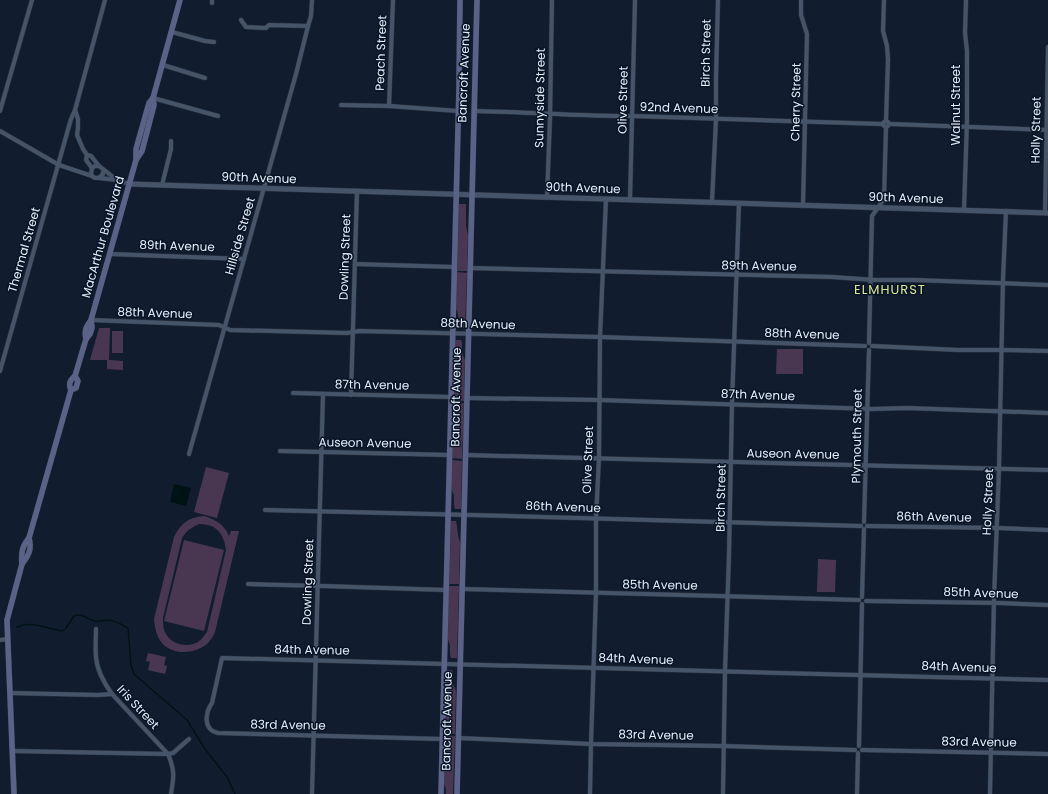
<svg xmlns="http://www.w3.org/2000/svg" width="1048" height="794" font-family="Poppins,sans-serif">
	<style>
		.green { fill: #493752; fill-rule: evenodd }
		.water { fill: #001314 }
		.lines { fill: none; stroke-linecap: round; stroke-linejoin: round }
		.stream { stroke: #001314; stroke-width: 1.5 }
		.minor-casing { stroke: #2f3544; stroke-width: 5 }
		.tertiary-casing { stroke: #2f3544; stroke-width: 6 }
		.secondary-casing { stroke: #2f3544; stroke-width: 6 }
		.minor { stroke: #465469; stroke-width: 4 }
		.tertiary { stroke: #465469; stroke-width: 5 }
		.secondary { stroke: #5a6288; stroke-width: 5.5 }
		.labels { text-anchor: middle; stroke-width: 3; stroke-linejoin: round; paint-order: stroke }
		.street-label { font-size: 12px; fill: #e5eefb; stroke: #081425 }
		.neighbourhood-label { font-size: 13px; letter-spacing: 1px; fill: #dde597; stroke: #081425 }
	</style>
	<rect width="100%" height="100%" fill="#111d2f"/>
	<g class="green">
		<polygon points="459,204 466,204 466,226 468,235 467,271 457,271"/>
		<path d="M457 272 467 273 465 328H460C457 322 460 315 456 309Z"/>
		<polygon points="99,328 110,328 109,360 123,361 123,370 107,369 107,360 90,360"/>
		<rect x="112" y="331" width="11" height="22"/>
		<polygon points="455,340 461,340 462,343 462,353 465,360 464,401 454,401"/>
		<polygon points="777,349 803,349 803,374 776,374"/>
		<polygon points="453,403 464,403 462,459 452,458"/>
		<polygon points="452,460 462,461 461,509 455,509 454,505 454,495 451,488"/>
		<polygon points="206,467 229,473 217,518 194,512"/>
		<path d="M204 516C216 520 224 524 229 536L231 531H239L215 632C213 636 211 640 208 643 196 654 173 656 162 643 156 636 155 628 154 619L174 537C182 522 188 518 204 516ZM199 524C217 524 224 534 226 550L207 632C204 636 202 639 198 642 188 648 172 645 166 634 163 629 163 624 163 618L182 538C186 531 192 527 199 524Z"/>
		<path d="M451 521H456C458 528 457 535 460 542L459 584H449Z"/>
		<polygon points="184,540 224,550 204,631 164,621"/>
		<polygon points="818,559 836,560 835,592 817,592"/>
		<polygon points="449,586 459,586 457,658 451,658 450,654 450,645 447,637"/>
		<polygon points="148,653 166,657 164,665 167,666 165,674 148,670 150,662 146,661"/>
		<polygon points="447,670 452,670 453,674 453,684 456,691 455,734 445,733"/>
		<polygon points="445,735 455,736 453,794 446,794 446,789 443,782"/>
	</g>
	<polygon class="water" points="174,484 191,488 186,506 170,502"/>
	<g class="lines">
		<path class="stream" d="M17 627C30 620 48 629 62 631L66 628 74 616C84 613 86 619 95 621 99 622 103 620 108 620 116 621 121 624 128 628L131 665 134 674 187 720 205 749 227 777 235 794"/>
		<defs>
			<g id="minor">
				<polyline points="801,0 801,15 807,34 803,205"/>
				<polyline points="884,0 883,31 887,46 888,59 886,121"/>
				<polyline points="212,3 212,0"/>
				<polyline points="241,20 246,27 266,28 269,25 308,26"/>
				<polyline points="172,32 205,41 214,42"/>
				<polyline points="163,65 205,78"/>
				<polyline points="153,98 218,116"/>
				<polyline points="341,105 389,106 458,111"/>
				<polyline points="389,106 393,0"/>
				<polyline points="75,110 78,119 78,128 77,135 83,149 87,155 86,160 92,168"/>
				<polyline points="0,111 32,0"/>
				<path d="M474 111C527 112 580 116 632 116L883 124"/>
				<polyline points="889,124 888,126 886,127 884,126 883,124 884,122 886,121 888,122 889,124 891,124 1048,130"/>
				<polyline points="0,131 59,165 92,176"/>
				<polyline points="87,155 91,156 99,166"/>
				<path d="M103 169V174L100 177C96 179 93 178 91 174L92 168 95 166H99L117 180"/>
				<polyline points="99,178 117,180 129,184"/>
				<polyline points="162,185 171,149 171,141"/>
				<polyline points="547,197 550,119 552,0"/>
				<polyline points="630,200 635,0"/>
				<polyline points="712,202 716,119 716,78 718,0"/>
				<polyline points="964,210 967,121 967,51 965,33 966,0"/>
				<polyline points="1045,213 1048,47"/>
				<polyline points="110,254 244,259"/>
				<polyline points="355,264 454,267"/>
				<polyline points="470,268 832,277 875,280 915,280 1048,285"/>
				<polyline points="91,320 219,325 230,330 347,333 359,331 600,337 865,346"/>
				<polyline points="869,343 872,216 884,199 886,127"/>
				<polyline points="872,346 959,350 1001,350 1048,351"/>
				<polyline points="0,371 71,119 75,110 105,0"/>
				<polyline points="293,393 451,397"/>
				<polyline points="351,395 357,191"/>
				<polyline points="467,398 599,400 872,409 907,408 1048,413"/>
				<polyline points="280,451 450,455"/>
				<polyline points="189,454 296,74 308,26 311,16 312,0"/>
				<polyline points="465,455 1048,470"/>
				<polyline points="265,510 471,515 861,526"/>
				<polyline points="864,522 869,350"/>
				<polyline points="867,526 997,528 1048,530"/>
				<polyline points="248,584 323,586 446,590"/>
				<polyline points="462,589 859,600"/>
				<polyline points="862,597 864,529"/>
				<polyline points="866,601 1000,603 1048,605"/>
				<path d="M96 629C96 638 95 648 96 657 97 671 104 683 112 694L168 754C175 771 174 776 171 794"/>
				<polyline points="0,640 7,639"/>
				<polyline points="10,693 98,695 112,694"/>
				<polyline points="458,738 591,744 724,746 855,750"/>
				<path d="M442 739 218 733C203 730 205 713 212 703L222 658 1048 680"/>
				<polyline points="859,746 862,604"/>
				<polyline points="862,750 1048,754"/>
				<polyline points="13,751 168,754 173,753 189,739"/>
				<polyline points="312,794 323,394"/>
				<polyline points="590,794 591,744 596,593 596,518 599,458 600,337 606,199"/>
				<polyline points="723,794 725,671 729,555 732,404 739,203"/>
				<polyline points="857,794 858,753"/>
				<polyline points="990,794 994,598 999,469 1003,279 1006,211"/>
			</g>
			<polyline id="tertiary" points="129,184 222,187 1048,213"/>
			<g id="secondary">
				<polyline points="136,160 142,151 154,105 153,98 180,0"/>
				<path d="M86 339C84 330 86 327 91 320"/>
				<polyline points="71,390 76,388 78,381 75,376"/>
				<path d="M22 564C29 555 32 549 29 538"/>
				<path d="M14 794 7 620 22 564C21 553 22 546 29 538L71 390C68 384 70 380 75 376L86 339 90 334 92 328 91 320 136 160V149L149 103 153 98"/>
				<polyline points="441,794 459,89 460,0"/>
				<polyline points="457,794 477,0"/>
			</g>
		</defs>
		<use href="#minor" class="minor-casing"/>
		<use href="#tertiary" class="tertiary-casing"/>
		<use href="#secondary" class="secondary-casing"/>
		<use href="#minor" class="minor"/>
		<use href="#tertiary" class="tertiary"/>
		<use href="#secondary" class="secondary"/>
	</g>
	<g class="labels">
		<g class="street-label">
			<text transform="translate(381 53) rotate(-88)" y="4">Peach Street</text>
			<text transform="translate(706 53) rotate(-89)" y="4">Birch Street</text>
			<text transform="translate(464 73) rotate(-88)" y="4">Bancroft Avenue</text>
			<text transform="translate(540 98) rotate(-89)" y="4">Sunnyside Street</text>
			<text transform="translate(623 100) rotate(-89)" y="4">Olive Street</text>
			<text transform="translate(796 102) rotate(-89)" y="4">Cherry Street</text>
			<text transform="translate(956 105) rotate(-90)" y="4">Walnut Street</text>
			<text transform="translate(679 108) rotate(2)" y="4">92nd Avenue</text>
			<text transform="translate(1036 130) rotate(-89)" y="4">Holly Street</text>
			<text transform="translate(259 178) rotate(2)" y="4">90th Avenue</text>
			<text transform="translate(583 188) rotate(2)" y="4">90th Avenue</text>
			<text transform="translate(906 198) rotate(2)" y="4">90th Avenue</text>
			<text transform="translate(240 236) rotate(-74)" y="4">Hillside Street</text>
			<text transform="translate(103 237) rotate(-74)" y="4">MacArthur Boulevard</text>
			<text transform="translate(177 246) rotate(2)" y="4">89th Avenue</text>
			<text transform="translate(24 250) rotate(-74)" y="4">Thermal Street</text>
			<text transform="translate(345 257) rotate(-88)" y="4">Dowling Street</text>
			<text transform="translate(759 266) rotate(1)" y="4">89th Avenue</text>
			<text transform="translate(155 313) rotate(2)" y="4">88th Avenue</text>
			<text transform="translate(478 324) rotate(2)" y="4">88th Avenue</text>
			<text transform="translate(802 334) rotate(2)" y="4">88th Avenue</text>
			<text transform="translate(372 385) rotate(1)" y="4">87th Avenue</text>
			<text transform="translate(758 395) rotate(2)" y="4">87th Avenue</text>
			<text transform="translate(456 397) rotate(-89)" y="4">Bancroft Avenue</text>
			<text transform="translate(857 436) rotate(-89)" y="4">Plymouth Street</text>
			<text transform="translate(365 443) rotate(1)" y="4">Auseon Avenue</text>
			<text transform="translate(793 454) rotate(1)" y="4">Auseon Avenue</text>
			<text transform="translate(588 460) rotate(-88)" y="4">Olive Street</text>
			<text transform="translate(721 498) rotate(-89)" y="4">Birch Street</text>
			<text transform="translate(988 502) rotate(-88)" y="4">Holly Street</text>
			<text transform="translate(563 507) rotate(2)" y="4">86th Avenue</text>
			<text transform="translate(934 517) rotate(1)" y="4">86th Avenue</text>
			<text transform="translate(308 582) rotate(-88)" y="4">Dowling Street</text>
			<text transform="translate(660 585) rotate(1)" y="4">85th Avenue</text>
			<text transform="translate(981 593) rotate(2)" y="4">85th Avenue</text>
			<text transform="translate(312 650) rotate(1)" y="4">84th Avenue</text>
			<text transform="translate(636 659) rotate(2)" y="4">84th Avenue</text>
			<text transform="translate(959 667) rotate(2)" y="4">84th Avenue</text>
			<text transform="translate(138 707) rotate(47)" y="4">Iris Street</text>
			<text transform="translate(447 721) rotate(-89)" y="4">Bancroft Avenue</text>
			<text transform="translate(288 725) rotate(1)" y="4">83rd Avenue</text>
			<text transform="translate(656 735) rotate(1)" y="4">83rd Avenue</text>
			<text transform="translate(979 742) rotate(1)" y="4">83rd Avenue</text>
		</g>
		<g class="neighbourhood-label">
			<text x="890" y="294">ELMHURST</text>
		</g>
	</g>
</svg>
